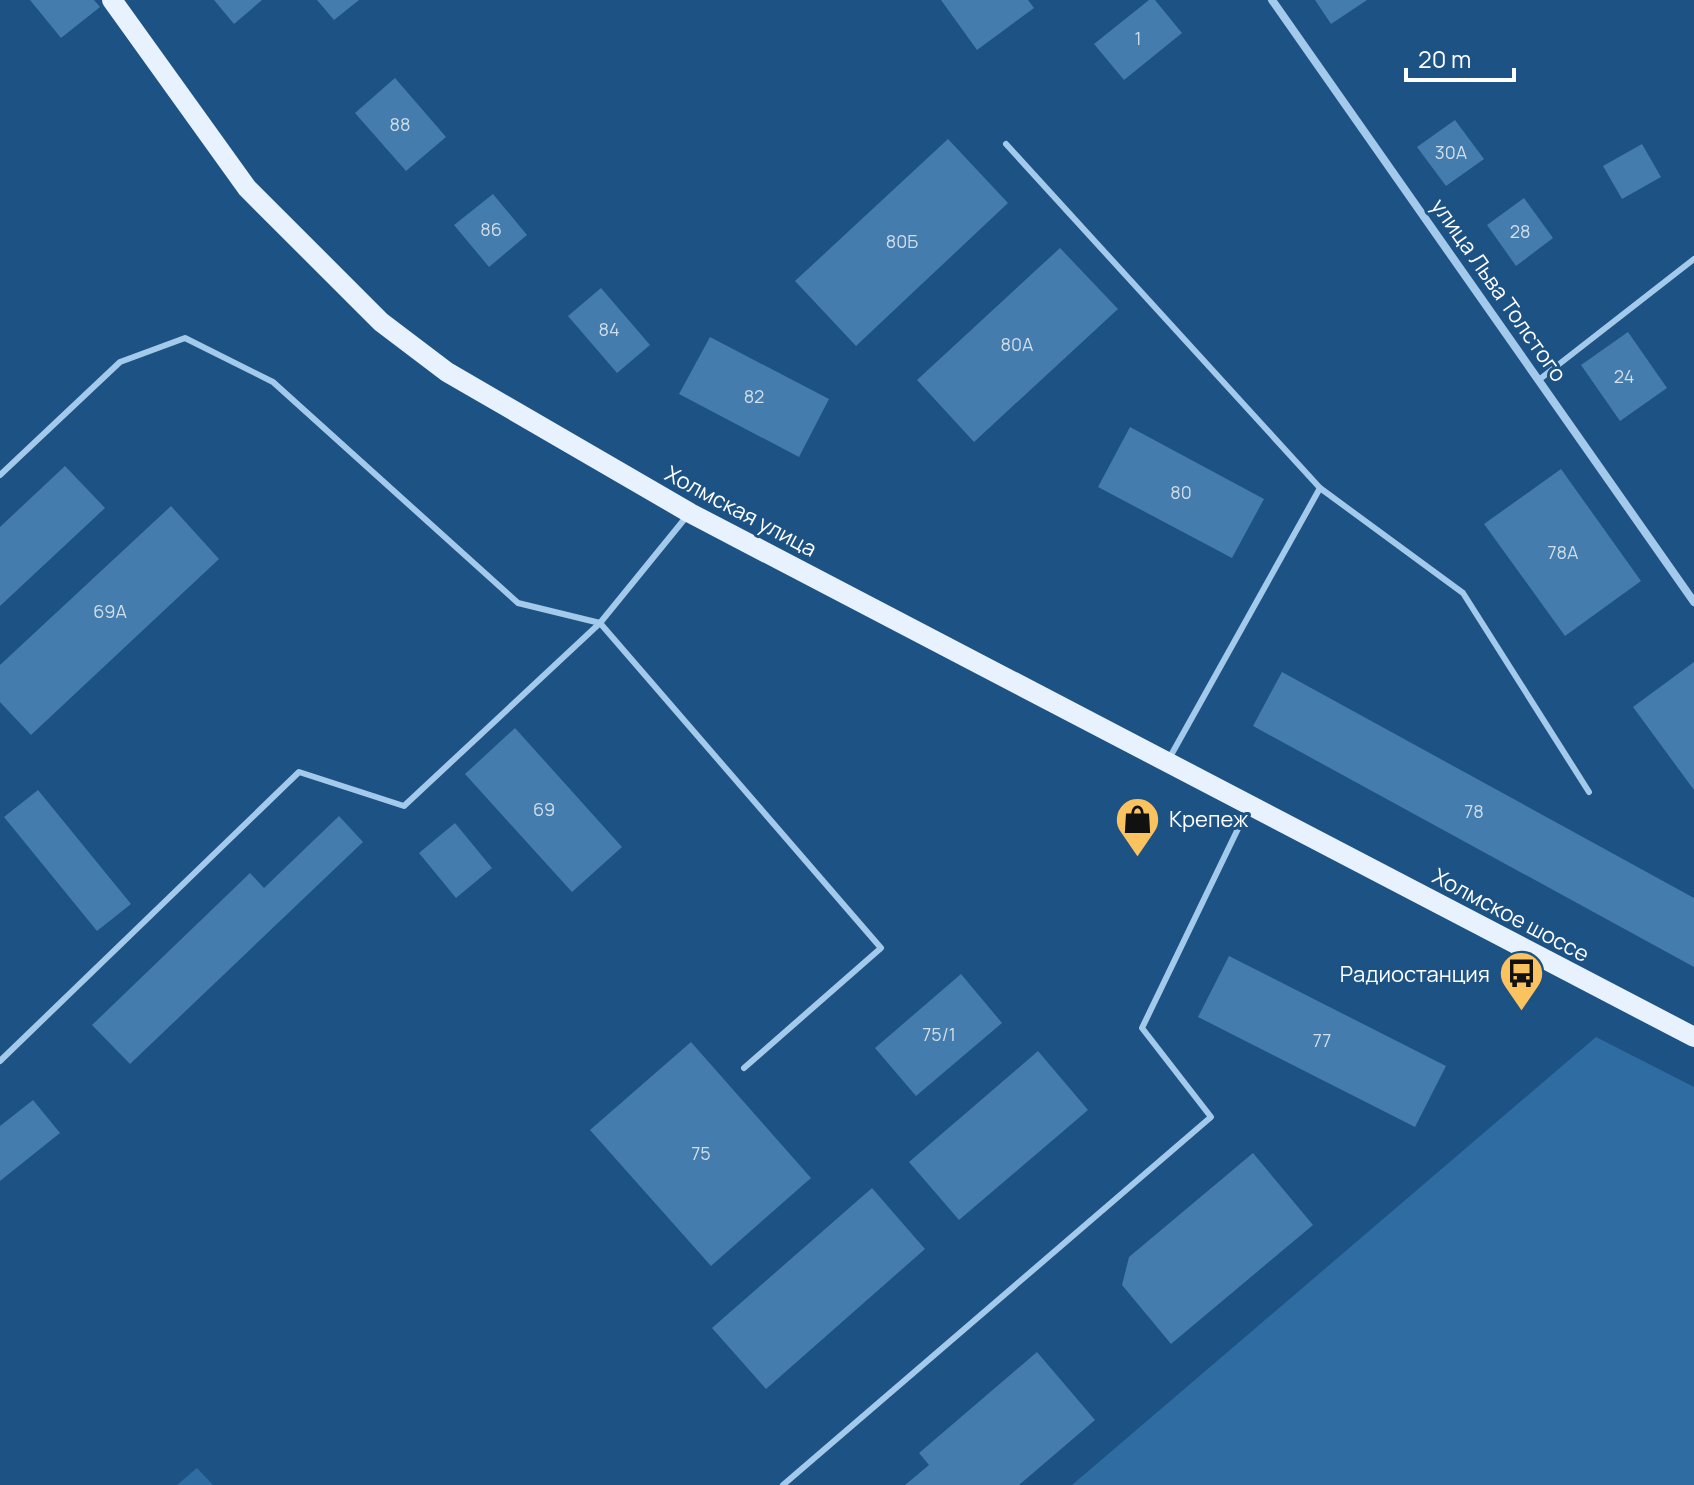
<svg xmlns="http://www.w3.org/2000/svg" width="1694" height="1485" font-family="Manrope,sans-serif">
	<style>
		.green { fill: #2f6ca2 }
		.building { fill: #447cad }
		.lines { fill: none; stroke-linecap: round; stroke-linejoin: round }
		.lane { stroke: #a3c9eb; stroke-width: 6 }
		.street { stroke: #a3c9eb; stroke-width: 8 }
		.primary { stroke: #e7f2fe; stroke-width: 20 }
		.labels { text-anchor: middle; stroke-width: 6; stroke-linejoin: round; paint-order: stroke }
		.number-label { font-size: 18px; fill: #d0deea }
		.street-label { font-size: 22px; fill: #fff; stroke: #1c5284 }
		.poi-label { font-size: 22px; fill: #fff; stroke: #1c5284; text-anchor: start }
	</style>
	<rect width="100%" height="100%" fill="#1c5284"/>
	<g class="green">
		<polygon points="1596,1037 1694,1087 1694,1485 1072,1485"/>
		<polygon points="197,1468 213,1485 177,1485"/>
	</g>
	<g class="building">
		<polygon points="30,0 94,0 100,7 61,38"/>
		<polygon points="214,0 262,0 234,24"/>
		<polygon points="317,0 359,0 334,20"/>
		<polygon points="941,0 1028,0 1034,8 977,50"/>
		<polygon points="1149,0 1155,0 1182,33 1124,80 1094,44"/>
		<polygon points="1315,0 1367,0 1331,24"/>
		<polygon points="395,78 446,137 406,171 355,113"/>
		<polygon points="1455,120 1484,159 1446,186 1417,147"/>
		<polygon points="948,139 1008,203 856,346 795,281"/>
		<polygon points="1642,144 1661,177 1622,199 1603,166"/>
		<polygon points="493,194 527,235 489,267 454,225"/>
		<polygon points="1524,198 1553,238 1516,266 1487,225"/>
		<polygon points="1060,248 1118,309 974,442 917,380"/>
		<polygon points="601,288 650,345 617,373 568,316"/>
		<polygon points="1628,332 1667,388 1620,421 1581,365"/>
		<polygon points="710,337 829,399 799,457 679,394"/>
		<polygon points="1130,427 1264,499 1232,558 1098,487"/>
		<polygon points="65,466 105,508 0,606 0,527"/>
		<polygon points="1561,469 1641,581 1565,636 1484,524"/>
		<polygon points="171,506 219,559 31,735 0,702 0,665"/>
		<polygon points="1694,662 1694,790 1633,707"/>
		<polygon points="1282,672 1694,898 1694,967 1253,726"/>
		<polygon points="515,728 622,847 572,892 465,774"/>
		<polygon points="38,790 131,904 97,931 4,817"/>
		<polygon points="339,816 363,842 130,1064 92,1025 250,873 264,888"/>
		<polygon points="455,823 492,868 456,898 419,853"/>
		<polygon points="1229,956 1446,1066 1415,1127 1198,1017"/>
		<polygon points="961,974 1002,1023 916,1096 875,1048"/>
		<polygon points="691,1042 811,1178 711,1266 590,1130"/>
		<polygon points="1038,1051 1088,1110 959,1220 909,1162"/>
		<polygon points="33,1100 60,1133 0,1181 0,1126"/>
		<polygon points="1253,1153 1313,1225 1171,1344 1122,1285 1129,1257"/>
		<polygon points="872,1188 925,1249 766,1389 712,1328"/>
		<polygon points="1037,1352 1095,1420 1019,1485 905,1485 929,1465 919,1453"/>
	</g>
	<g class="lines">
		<g class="lane">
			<polyline points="1006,144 1320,488 1463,593 1589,792"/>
			<polyline points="1540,379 1694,259"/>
			<polyline points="0,475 120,362 185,338 273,382 518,603 600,623 687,516"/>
			<polyline points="1170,757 1320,488"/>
			<polyline points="0,1061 299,772 404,806 600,623 881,948 744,1068"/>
			<polyline points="783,1485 1211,1117 1142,1028 1248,808"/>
		</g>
		<polyline class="street" points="1272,0 1694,602"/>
		<polyline class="primary" points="112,0 247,188 381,322 447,372 690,513 1694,1037"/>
	</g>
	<defs>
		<symbol id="shop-pin" viewBox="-11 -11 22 30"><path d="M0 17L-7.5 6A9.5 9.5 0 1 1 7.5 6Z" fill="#fbc260" stroke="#1c5284"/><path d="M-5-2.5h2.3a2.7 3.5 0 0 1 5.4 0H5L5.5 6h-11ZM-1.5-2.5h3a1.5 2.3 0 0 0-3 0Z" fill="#111"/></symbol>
		<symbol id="bus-pin" viewBox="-11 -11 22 30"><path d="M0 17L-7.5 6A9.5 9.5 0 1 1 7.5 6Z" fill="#fbc260" stroke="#1c5284"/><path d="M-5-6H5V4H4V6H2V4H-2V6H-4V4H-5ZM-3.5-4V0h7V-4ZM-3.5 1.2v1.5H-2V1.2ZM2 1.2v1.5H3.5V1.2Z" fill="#111"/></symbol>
	</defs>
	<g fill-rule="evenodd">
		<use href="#shop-pin" x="1112" y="794" width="51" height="69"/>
		<use href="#bus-pin" x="1496" y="948" width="51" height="69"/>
	</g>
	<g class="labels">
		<g class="number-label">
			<text x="1138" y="45">1</text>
			<text x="400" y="131">88</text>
			<text x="1451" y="159">30А</text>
			<text x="491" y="236">86</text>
			<text x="1520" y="238">28</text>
			<text x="902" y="248">80Б</text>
			<text x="609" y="336">84</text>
			<text x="1017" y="351">80А</text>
			<text x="1624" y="383">24</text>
			<text x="754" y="403">82</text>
			<text x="1181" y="499">80</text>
			<text x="1563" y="559">78А</text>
			<text x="110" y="618">69А</text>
			<text x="544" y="816">69</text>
			<text x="1474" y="818">78</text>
			<text x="939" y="1041">75/1</text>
			<text x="1322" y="1047">77</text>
			<text x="701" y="1160">75</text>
		</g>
		<g class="street-label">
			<text transform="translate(1499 290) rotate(55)" y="8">улица Льва Толстого</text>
			<text transform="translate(741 511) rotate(28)" y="8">Холмская улица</text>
			<text transform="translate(1511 915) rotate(28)" y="8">Холмское шоссе</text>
		</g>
		<g class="poi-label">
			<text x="1169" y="827">Крепеж</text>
			<text x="1490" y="982" text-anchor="end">Радиостанция</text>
		</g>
	</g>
	<path d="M1406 68v12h108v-12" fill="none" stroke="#ffffff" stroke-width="4"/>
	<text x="1418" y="68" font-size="24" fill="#ffffff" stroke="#1c5284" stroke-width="6" paint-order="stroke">20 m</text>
</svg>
